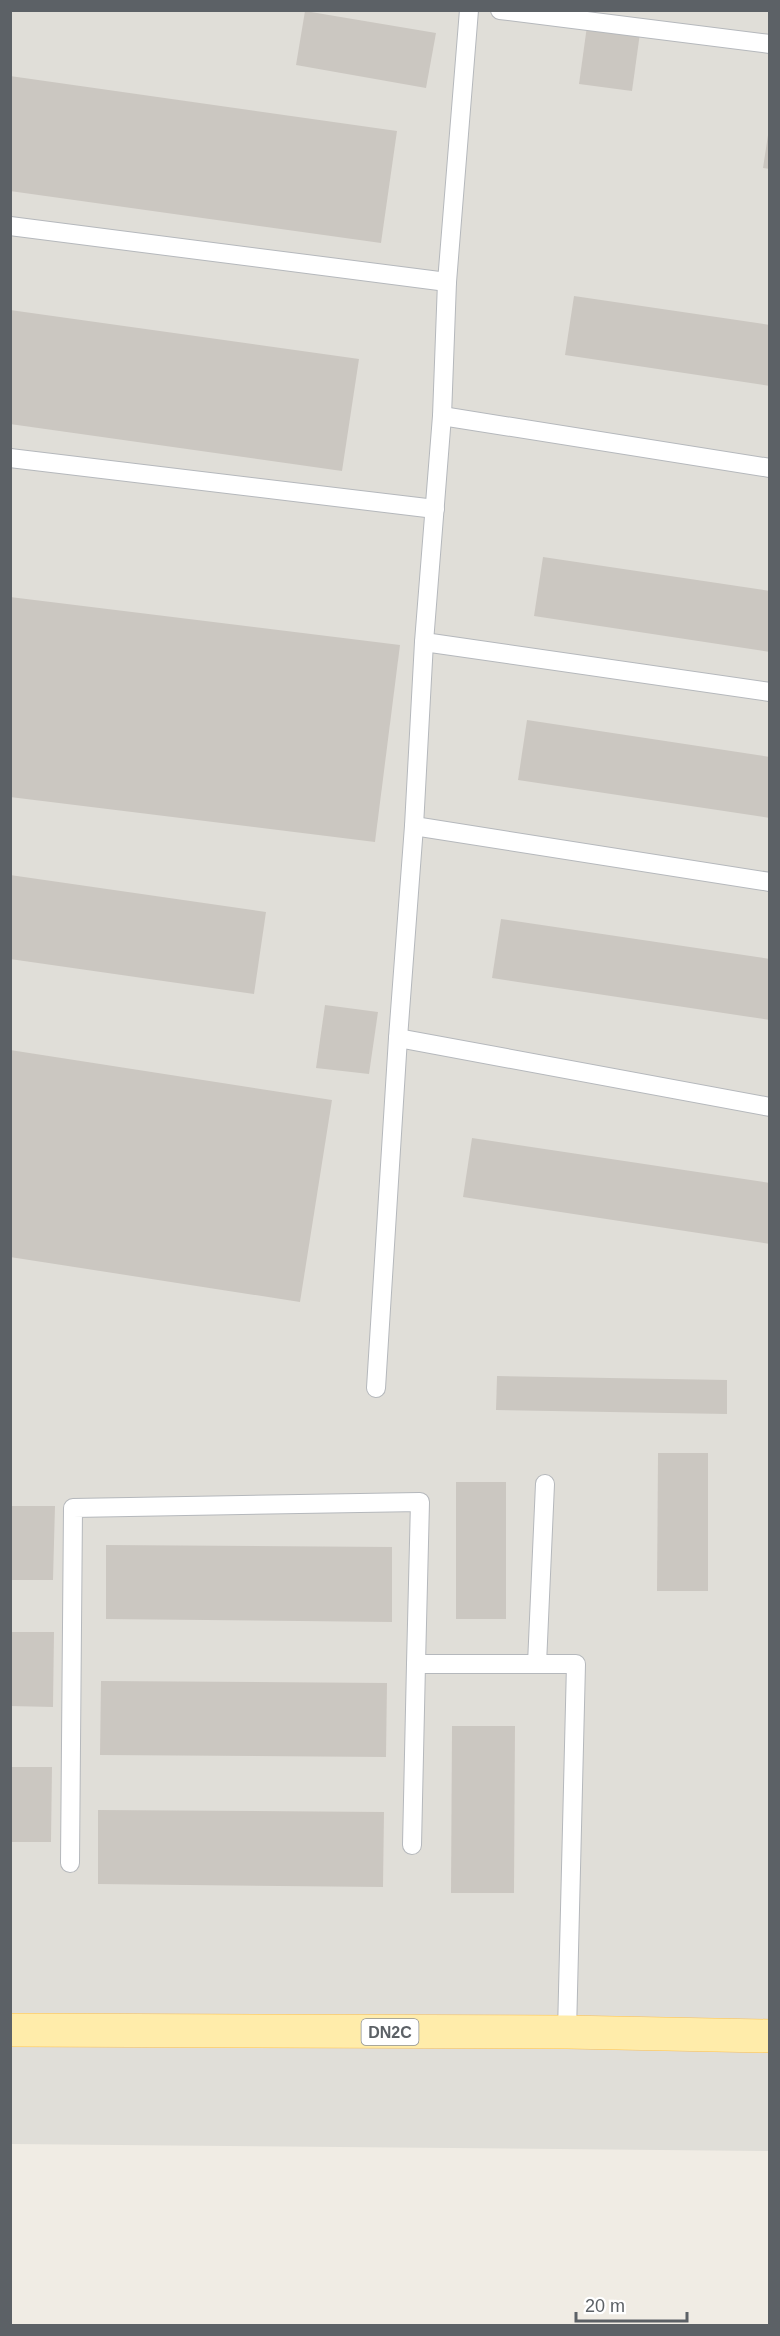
<svg xmlns="http://www.w3.org/2000/svg" width="780" height="2336" font-family="Helvetica,sans-serif">
	<style>
		.industrial { fill: #e0ded8 }
		.building { fill: #cbc7c1 }
		.lines { fill: none; stroke-linecap: round; stroke-linejoin: round }
		.service-casing { stroke: #b5b8bc; stroke-width: 20 }
		.primary-casing { stroke: #fdc150; stroke-width: 34 }
		.service { stroke: #fff; stroke-width: 18 }
		.primary { stroke: #ffecaa; stroke-width: 33 }
		.labels { text-anchor: middle; stroke-width: 6; stroke-linejoin: round; paint-order: stroke }
		.shield { fill: #fff; stroke: #8d9094; stroke-width: 1.5 }
		.shield-label { font-size: 16px; font-weight: bold; fill: #5c6166 }
	</style>
	<rect width="100%" height="100%" fill="#f0ece4"/>
	<polygon class="industrial" points="11,11 769,11 769,2151 11,2144"/>
	<g class="building">
		<polygon points="305,11 436,33 426,88 296,65"/>
		<polygon points="587,26 640,33 632,91 579,84"/>
		<polygon points="10,76 397,131 381,243 10,191"/>
		<polygon points="768,135 770,135 770,169 763,168"/>
		<polygon points="574,296 770,325 770,386 565,355"/>
		<polygon points="10,310 359,359 342,471 10,424"/>
		<polygon points="543,557 770,591 770,652 534,616"/>
		<polygon points="10,597 400,645 375,842 10,797"/>
		<polygon points="527,720 770,757 770,818 518,780"/>
		<polygon points="10,875 266,912 254,994 10,959"/>
		<polygon points="501,919 770,959 770,1020 492,978"/>
		<polygon points="325,1005 378,1012 369,1074 316,1068"/>
		<polygon points="10,1050 332,1100 300,1302 10,1257"/>
		<polygon points="472,1138 770,1183 770,1244 463,1197"/>
		<polygon points="497,1376 727,1380 727,1414 496,1410"/>
		<polygon points="658,1453 708,1453 708,1591 657,1591"/>
		<rect x="456" y="1482" width="50" height="137"/>
		<polygon points="10,1506 55,1506 53,1580 10,1580"/>
		<polygon points="106,1545 392,1547 392,1622 106,1619"/>
		<polygon points="10,1632 54,1632 53,1707 10,1706"/>
		<polygon points="101,1681 387,1683 386,1757 100,1755"/>
		<polygon points="452,1726 515,1726 514,1893 451,1893"/>
		<polygon points="10,1767 52,1767 51,1842 10,1842"/>
		<polygon points="98,1810 384,1812 383,1887 98,1884"/>
	</g>
	<g class="lines">
		<defs>
			<g id="service">
				<polyline points="500,10 770,44"/>
				<polyline points="10,226 447,282"/>
				<polyline points="442,416 770,468"/>
				<polyline points="10,458 435,509"/>
				<polyline points="424,642 770,692"/>
				<polyline points="414,826 770,882"/>
				<polyline points="398,1038 770,1107"/>
				<polyline points="376,1388 398,1038 414,826 424,642 442,416 447,282 469,10"/>
				<polyline points="537,1664 545,1484"/>
				<polyline points="412,1845 416,1664"/>
				<polyline points="70,1863 73,1508 420,1502 416,1664 576,1664 567,2032"/>
			</g>
			<polyline id="primary" points="10,2030 567,2032 770,2036"/>
		</defs>
		<use href="#service" class="service-casing"/>
		<use href="#primary" class="primary-casing"/>
		<use href="#service" class="service"/>
		<use href="#primary" class="primary"/>
	</g>
	<g class="labels">
		<rect class="shield" x="361.5" y="2019" width="57" height="26" rx="4.5"/>
		<g class="shield-label">
			<text x="390" y="2038">DN2C</text>
		</g>
	</g>
	<rect width="780" height="2336" fill="none" stroke="#5c6166" stroke-width="24"/>
	<path d="M576 2312v9h111v-9" fill="none" stroke="#5c6166" stroke-width="3"/>
	<text x="585" y="2312" font-size="18" fill="#5c6166" stroke="#ffffff" stroke-width="4.5" paint-order="stroke">20 m</text>
</svg>
